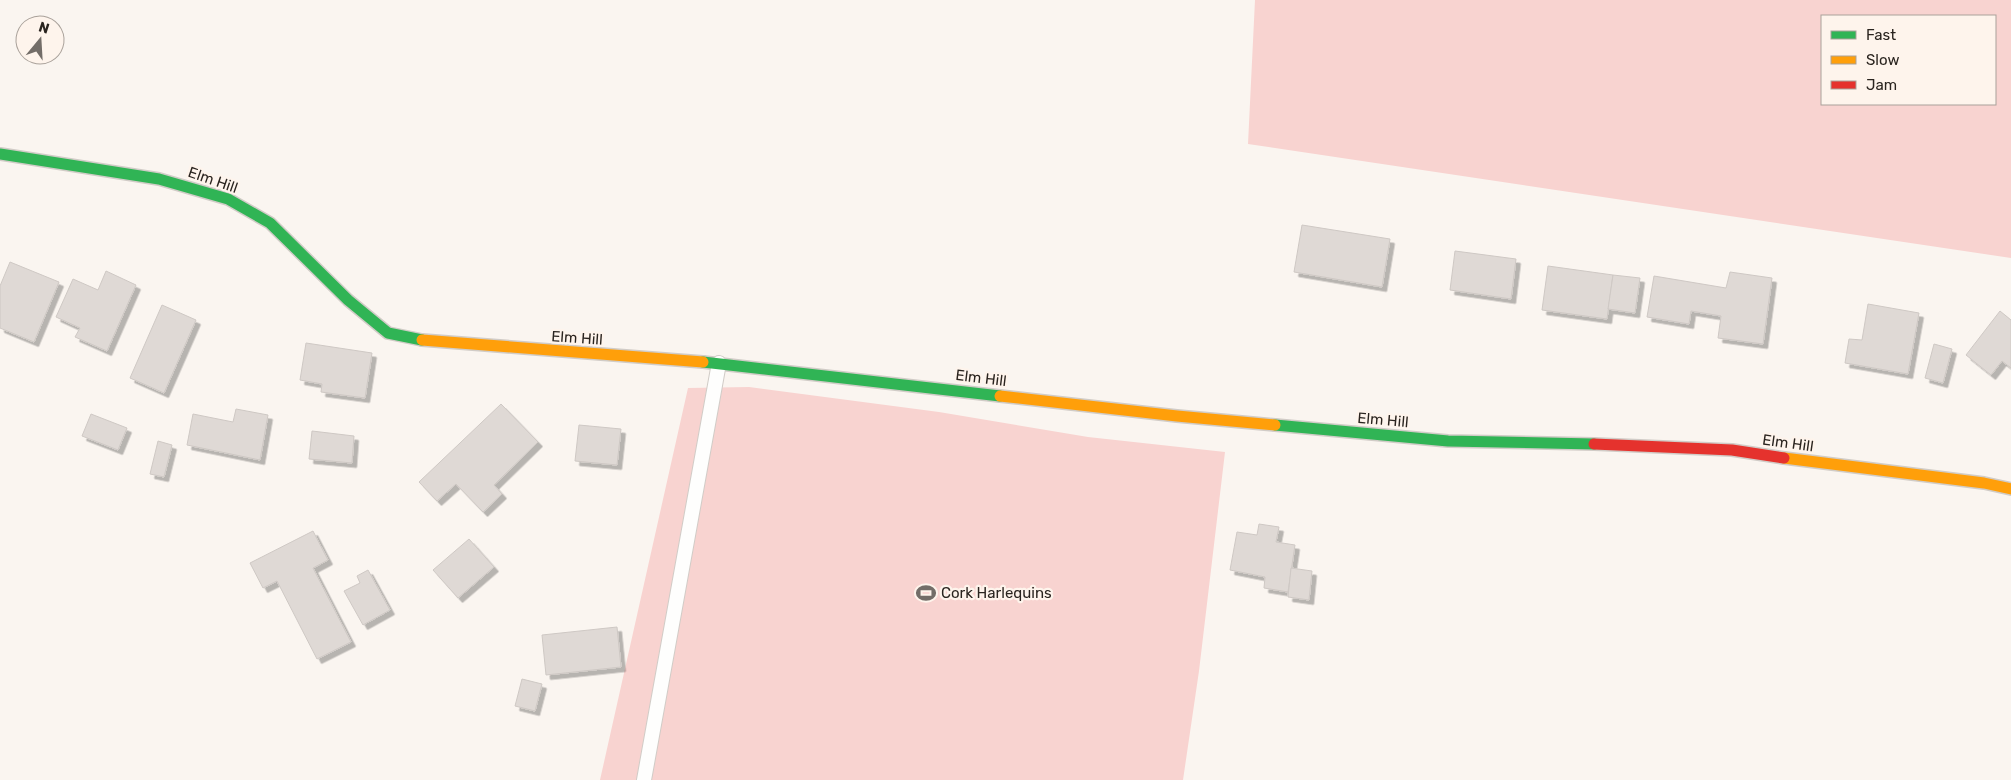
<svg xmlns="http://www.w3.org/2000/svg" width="2011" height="780" font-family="Rubik,sans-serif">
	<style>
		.green { fill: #f8d3d0; fill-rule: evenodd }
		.building { fill: #dfd9d5; stroke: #cec8c4; filter: url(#shadow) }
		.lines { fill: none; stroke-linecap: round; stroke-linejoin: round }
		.lane-casing { stroke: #d1ccc7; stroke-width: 16 }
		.fast-casing { stroke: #d1ccc7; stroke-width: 14 }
		.slow-casing { stroke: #d1ccc7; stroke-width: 14 }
		.jam-casing { stroke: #d1ccc7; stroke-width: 14 }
		.lane { stroke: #fefefd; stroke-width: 14 }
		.fast { stroke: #30b455; stroke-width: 11 }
		.slow { stroke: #ff9f0a; stroke-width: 11 }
		.jam { stroke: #e5322d; stroke-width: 11 }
		.labels { text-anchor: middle; stroke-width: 4.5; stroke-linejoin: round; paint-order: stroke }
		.street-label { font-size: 15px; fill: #2a241f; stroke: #fef4ec }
		.poi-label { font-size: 15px; fill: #2a241f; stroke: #fef4ec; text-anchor: start }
	</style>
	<defs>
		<filter id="shadow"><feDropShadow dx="4.5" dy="4.5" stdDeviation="0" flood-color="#0004"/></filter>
	</defs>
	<rect width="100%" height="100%" fill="#faf5f0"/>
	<g class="green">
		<path d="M1255 0H2011V258L1248 144ZM1822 16H1995V104H1822Z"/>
		<polygon points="749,387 939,412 1088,437 1225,452 1199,671 1183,780 600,780 688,388"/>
	</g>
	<g class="building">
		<polygon points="1302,225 1390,239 1382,287 1294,272"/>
		<polygon points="1455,251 1516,259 1511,299 1450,290"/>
		<polygon points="10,262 59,282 34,342 0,328 0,286"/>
		<polygon points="1548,266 1613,275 1607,319 1542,310"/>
		<polygon points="106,271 136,285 107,351 75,337 80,328 56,317 73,279 98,290"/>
		<polygon points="1730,272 1772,278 1763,344 1718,338 1721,316 1691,311 1689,324 1647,317 1654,276 1726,288"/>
		<polygon points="1613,275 1640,278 1635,313 1608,309"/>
		<polygon points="1868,304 1919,313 1908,374 1845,363 1849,339 1862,340"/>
		<polygon points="162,305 196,320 164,393 130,378"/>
		<polygon points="2000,311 2011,320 2011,368 2002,361 1991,375 1966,355"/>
		<polygon points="306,343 372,353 365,398 321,392 322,384 300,380"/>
		<polygon points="1934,344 1952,349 1943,383 1925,378"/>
		<polygon points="501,404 538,442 494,485 502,494 483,512 456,484 437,501 419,482"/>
		<polygon points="236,409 268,415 260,460 187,445 193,414 233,422"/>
		<polygon points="91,414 127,428 118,450 82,436"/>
		<polygon points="579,425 621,429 617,465 575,461"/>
		<polygon points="312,431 354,436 352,463 309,459"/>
		<polygon points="158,441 172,445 164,477 150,474"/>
		<polygon points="1259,524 1279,527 1276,542 1295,545 1288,592 1264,588 1265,577 1230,570 1237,532 1257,535"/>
		<polygon points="313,531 328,560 313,568 351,642 317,659 277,581 263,588 250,563"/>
		<polygon points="469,539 494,567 458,598 433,570"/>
		<polygon points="1291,568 1312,571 1309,600 1288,597"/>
		<polygon points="368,570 390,610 363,625 344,591 360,583 357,576"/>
		<polygon points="617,627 621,667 546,675 542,635"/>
		<polygon points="522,679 542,684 535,711 515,706"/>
	</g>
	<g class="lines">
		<defs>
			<polyline id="lane" points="644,780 719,363"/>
			<g id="fast">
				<polyline points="0,154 159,179 228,199 270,223 348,300 388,333 422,340"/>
				<polyline points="703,362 1000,396"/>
				<polyline points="1275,425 1448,441 1594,444"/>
			</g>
			<g id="slow">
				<polyline points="422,340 703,362"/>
				<polyline points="1000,396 1177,416 1275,425"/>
				<polyline points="1784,458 1984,483 2011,489"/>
			</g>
			<polyline id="jam" points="1594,444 1732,450 1784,458"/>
		</defs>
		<use href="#lane" class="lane-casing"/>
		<use href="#fast" class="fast-casing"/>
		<use href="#slow" class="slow-casing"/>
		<use href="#jam" class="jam-casing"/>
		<use href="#lane" class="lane"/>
		<use href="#fast" class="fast"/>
		<use href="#slow" class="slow"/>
		<use href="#jam" class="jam"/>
	</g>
	<defs>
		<symbol id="stadium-bare" viewBox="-9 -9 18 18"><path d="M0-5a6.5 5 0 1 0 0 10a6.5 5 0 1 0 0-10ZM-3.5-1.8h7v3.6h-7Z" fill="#736d68" stroke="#fef4ec" stroke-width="2.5" paint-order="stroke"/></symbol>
	</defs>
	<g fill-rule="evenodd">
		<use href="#stadium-bare" x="912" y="579" width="28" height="28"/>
	</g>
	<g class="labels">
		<g class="street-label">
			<text transform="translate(213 180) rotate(19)" y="5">Elm Hill</text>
			<text transform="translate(577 338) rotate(4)" y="5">Elm Hill</text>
			<text transform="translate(981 378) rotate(7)" y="5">Elm Hill</text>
			<text transform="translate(1383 420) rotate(5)" y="5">Elm Hill</text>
			<text transform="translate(1788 443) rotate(8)" y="5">Elm Hill</text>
		</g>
		<g class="poi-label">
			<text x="941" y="598">Cork Harlequins</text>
		</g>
	</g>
	<rect x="1821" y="15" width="175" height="90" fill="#fef4ec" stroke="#a9a19a"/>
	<rect x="1831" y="31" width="25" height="8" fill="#30b455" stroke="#a9a19a"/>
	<text x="1866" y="40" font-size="15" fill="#2a241f">Fast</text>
	<rect x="1831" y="56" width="25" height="8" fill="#ff9f0a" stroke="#a9a19a"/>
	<text x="1866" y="65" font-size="15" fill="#2a241f">Slow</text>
	<rect x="1831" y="81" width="25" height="8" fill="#e5322d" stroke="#a9a19a"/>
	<text x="1866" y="90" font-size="15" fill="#2a241f">Jam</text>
	<g transform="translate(40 40) rotate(18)"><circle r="24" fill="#fef4ec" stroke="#a9a19a"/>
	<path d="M0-4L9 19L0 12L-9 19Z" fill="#736d68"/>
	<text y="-8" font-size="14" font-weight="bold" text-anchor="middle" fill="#2a241f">N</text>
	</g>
</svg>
